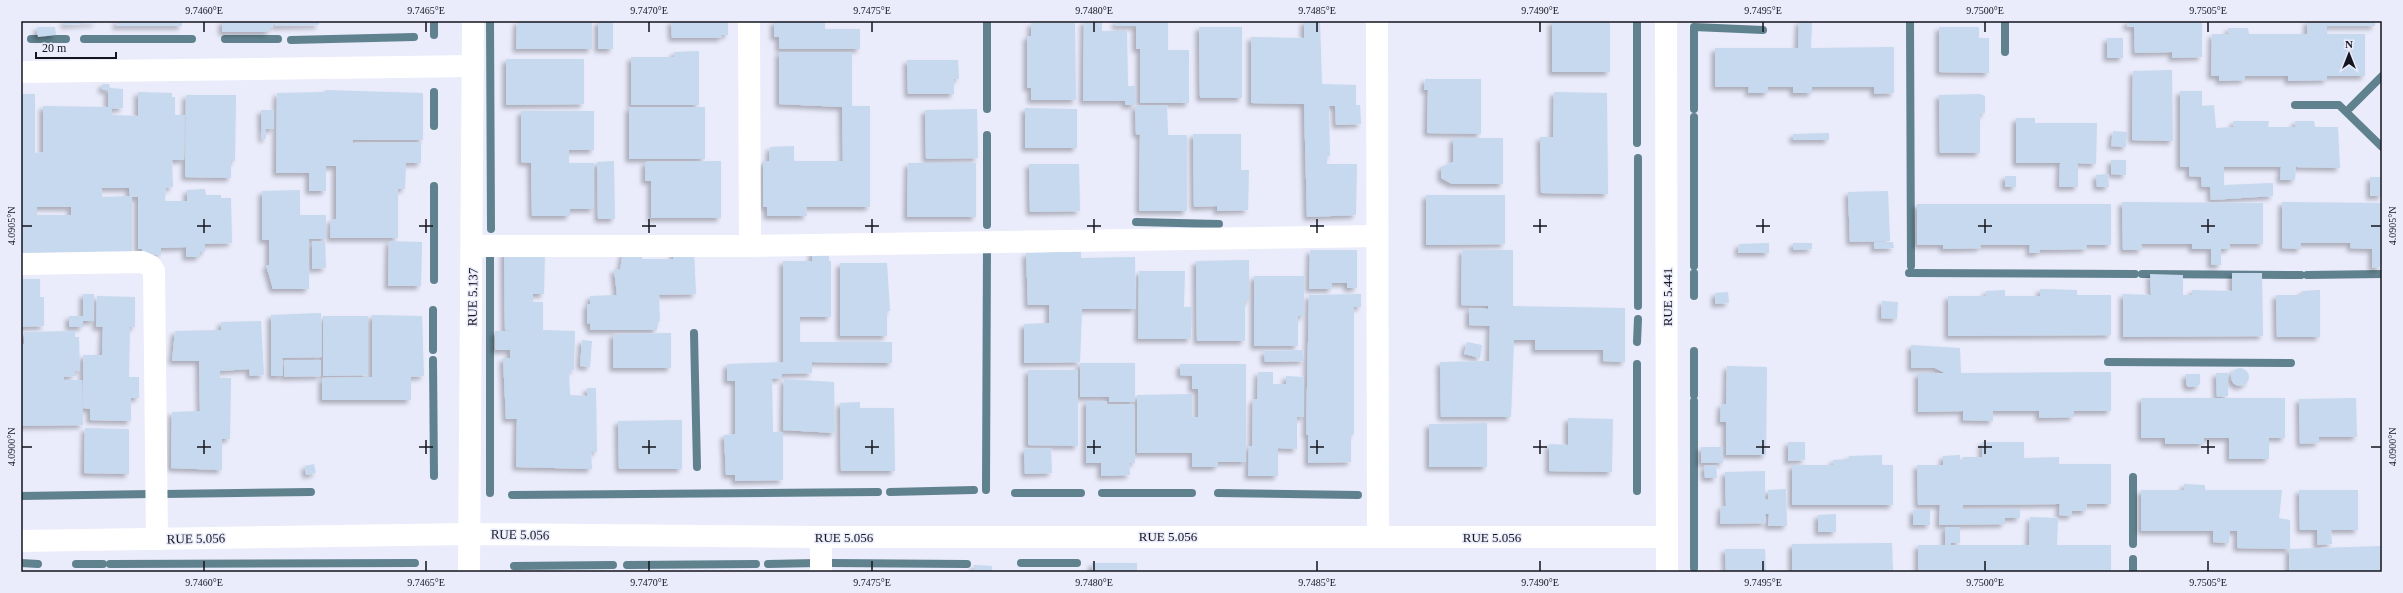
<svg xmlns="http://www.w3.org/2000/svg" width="2403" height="593" font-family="Georgia,serif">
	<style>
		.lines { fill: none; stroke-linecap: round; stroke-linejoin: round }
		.stream { stroke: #60818e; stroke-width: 8 }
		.building { fill: #c6d9ee; fill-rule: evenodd; filter: url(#shadow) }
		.minor { stroke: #fff; stroke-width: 22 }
		.ticks { fill: none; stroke: #14151e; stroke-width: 1.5 }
		.labels { text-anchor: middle; stroke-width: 3; stroke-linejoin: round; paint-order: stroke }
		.street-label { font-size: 13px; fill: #14151e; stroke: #eaebfb }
		.neatline { fill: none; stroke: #14151e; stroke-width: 1.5 }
		.ticks-label { font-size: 10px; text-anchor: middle; fill: #14151e }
	</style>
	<defs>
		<filter id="shadow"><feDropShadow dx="-3.5" dy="3.5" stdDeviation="2" flood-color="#0004"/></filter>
	</defs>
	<rect width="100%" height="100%" fill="#eaebfb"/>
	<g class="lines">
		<g class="stream">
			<polyline points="434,21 434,35"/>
			<polyline points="490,21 491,229"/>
			<polyline points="987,21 987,109"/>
			<polyline points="1637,21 1637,143"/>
			<polyline points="1910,21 1911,266"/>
			<polyline points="2005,21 2005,52"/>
			<polyline points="31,39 66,39"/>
			<polyline points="84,39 192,39"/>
			<polyline points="225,39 278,39"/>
			<polyline points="291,40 414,37"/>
			<polyline points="434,92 434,126"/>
			<polyline points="2295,105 2339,105 2382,147"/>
			<polyline points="2350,108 2382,76"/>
			<polyline points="1694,109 1694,27 1763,30"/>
			<polyline points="987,135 987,225"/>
			<polyline points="1638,158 1638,306"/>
			<polyline points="434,186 434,280"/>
			<polyline points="1136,222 1219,224"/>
			<polyline points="490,248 490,493"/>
			<polyline points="1694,266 1694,117"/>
			<polyline points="1694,273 1694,296"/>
			<polyline points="1909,273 2135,274"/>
			<polyline points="2142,274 2301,275"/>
			<polyline points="2307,275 2382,274"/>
			<polyline points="433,310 433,350"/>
			<polyline points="694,333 697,467"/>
			<polyline points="1637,342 1638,319"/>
			<polyline points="1694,351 1694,395"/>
			<polyline points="433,360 434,476"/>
			<polyline points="2108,362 2291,363"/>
			<polyline points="1694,401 1694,568"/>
			<polyline points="2133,477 2133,544"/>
			<polyline points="986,490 987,244"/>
			<polyline points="1637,491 1637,364"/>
			<polyline points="890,492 974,490"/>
			<polyline points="1015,493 1081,493"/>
			<polyline points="1102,493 1192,493"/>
			<polyline points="1218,493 1358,495"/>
			<polyline points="164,494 311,492"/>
			<polyline points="512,495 878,492"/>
			<polyline points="21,496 151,494"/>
			<polyline points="2133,559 2133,572"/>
			<polyline points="21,563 38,564"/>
			<polyline points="830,563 967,564"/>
			<polyline points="1021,563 1077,563"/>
			<polyline points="76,564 103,564"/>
			<polyline points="110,564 415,563"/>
			<polyline points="768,564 817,563"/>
			<polyline points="627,565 756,564"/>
			<polyline points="514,566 613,565"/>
		</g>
	</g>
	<g class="building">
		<polygon points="64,21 96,21 96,23 64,25"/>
		<rect x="116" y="21" width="66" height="5"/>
		<polygon points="222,21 273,21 273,28 269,28 270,32 222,32"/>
		<polygon points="275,21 319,21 319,25 275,26"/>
		<polygon points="517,21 592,21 592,49 516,49"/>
		<rect x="598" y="21" width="15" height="28"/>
		<polygon points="671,21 728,21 728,35 722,35 722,38 672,38"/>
		<polygon points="774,21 825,21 825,29 860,29 860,49 779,49 779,37 774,37"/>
		<polygon points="1084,21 1102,21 1102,31 1127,31 1128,86 1135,86 1135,105 1125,105 1125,101 1083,101"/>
		<polygon points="1116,21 1168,21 1168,50 1189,50 1189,103 1140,103 1140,49 1136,49 1136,26 1115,26"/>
		<polygon points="1304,21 1320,21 1322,84 1356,85 1356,105 1360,105 1361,124 1336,125 1335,106 1329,106 1330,156 1327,156 1327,164 1357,164 1356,215 1307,217 1304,104 1251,103 1251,37 1304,38"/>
		<rect x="1552" y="21" width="58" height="51"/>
		<polygon points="1799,21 1812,21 1811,48 1894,47 1894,93 1874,94 1874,87 1812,87 1812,93 1793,93 1793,87 1768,87 1768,93 1748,93 1749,87 1715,87 1715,48 1798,48"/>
		<polygon points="2127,21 2202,21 2202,57 2172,58 2172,52 2135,53 2134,27 2127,27"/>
		<polygon points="2307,21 2375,21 2375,26 2327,26 2327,34 2365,34 2365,76 2327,76 2327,80 2288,81 2288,76 2245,76 2245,80 2219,81 2219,76 2211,76 2212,34 2229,34 2228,28 2248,28 2249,34 2307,34"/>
		<polygon points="1031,23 1075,23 1076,100 1031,100 1031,88 1027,88 1027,36 1031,36"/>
		<polygon points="37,27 55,27 56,35 38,37"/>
		<polygon points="1199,27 1242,27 1242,98 1200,98"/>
		<polygon points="1939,27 1979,27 1979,38 1989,38 1989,73 1939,72"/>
		<rect x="2107" y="38" width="16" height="20"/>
		<polygon points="699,51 699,105 631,105 631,57 674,57 674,52"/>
		<polygon points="779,52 852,52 852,106 870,106 870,207 806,207 807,216 767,216 767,207 763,207 763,161 769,161 770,147 794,146 794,161 843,161 842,107 779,104"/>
		<polygon points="506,59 584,59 584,104 506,105"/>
		<polygon points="907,60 958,60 959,79 954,79 954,94 908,94"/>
		<polygon points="2172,70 2173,141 2132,140 2133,71"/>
		<polygon points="1425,79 1481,79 1481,134 1427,133 1428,90 1424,90"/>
		<path d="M102 84H109L110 88 123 89V108L112 109V115L138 116V92L172 93V97H175V115H185L184 160H172L173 187 166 188 165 201H187V190L205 189 206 195H221V198H231L232 243 205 244V252H200V257H186V247L161 248V255H143L142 249H138V197H132V252L21 253V94H35V153L43 152V106L108 107V90H102ZM102 188H129L130 196 102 197ZM37 207H71V215H37Z"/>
		<polygon points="325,90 423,93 423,140 353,140 352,143 421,142 421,163 406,163 405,189 398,189 398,238 330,238 331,219 336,219 336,166 326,166 326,191 309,191 309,173 276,173 277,93 325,92"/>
		<polygon points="2180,91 2202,91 2202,106 2214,105 2216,128 2234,127 2233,121 2269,121 2268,127 2295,127 2295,121 2314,121 2315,127 2338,127 2340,168 2296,167 2295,180 2280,180 2281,167 2224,167 2224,185 2273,183 2273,196 2211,200 2210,187 2202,187 2201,177 2189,176 2189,167 2180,167"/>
		<polygon points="1554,92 1607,93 1608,194 1541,193 1540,137 1553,137"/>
		<polygon points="1980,94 1985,96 1985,113 1980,114 1980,153 1940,153 1939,95"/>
		<polygon points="186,95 236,95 235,161 231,161 231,178 185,177"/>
		<polygon points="1167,105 1168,135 1187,135 1187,211 1139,211 1140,135 1136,134 1135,106"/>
		<rect x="629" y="107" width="76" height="52"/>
		<polygon points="1025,108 1077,109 1077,148 1025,148"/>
		<polygon points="977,109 978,158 926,159 925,110"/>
		<polygon points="261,110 274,110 274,129 266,129 266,139 262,139"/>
		<polygon points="521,111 594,111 594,150 569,150 569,163 594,163 594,209 570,209 570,216 532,216 531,163 521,162"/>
		<polygon points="2016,118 2035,118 2035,123 2097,123 2096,164 2078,163 2078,187 2059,187 2060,163 2016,163"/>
		<polygon points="2113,131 2127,132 2126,147 2111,146"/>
		<polygon points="1829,133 1829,140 1793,140 1793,134"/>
		<polygon points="1193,134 1241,134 1241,170 1249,170 1248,210 1217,211 1217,206 1194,207"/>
		<polygon points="1453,138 1503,138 1503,184 1452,184 1441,178 1441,167 1453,162"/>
		<polygon points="2111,160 2126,160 2126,175 2111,174"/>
		<polygon points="614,161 615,219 598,219 597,162"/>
		<polygon points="721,161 721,218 651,218 651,181 645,181 645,162"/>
		<polygon points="908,163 976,163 976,217 907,217"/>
		<polygon points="1029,164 1079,164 1080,211 1030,212"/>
		<polygon points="2108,174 2109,187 2097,187 2096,175"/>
		<rect x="2005" y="176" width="11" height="11"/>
		<rect x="2370" y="177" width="12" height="19"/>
		<polygon points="300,190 300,215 326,215 326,239 309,239 309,289 273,289 266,265 269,265 269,240 262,240 262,191"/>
		<polygon points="1888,191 1890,241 1850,242 1848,192"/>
		<polygon points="1426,195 1505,195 1505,244 1426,245"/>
		<polygon points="2122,202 2263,203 2263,244 2230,244 2230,249 2221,249 2221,265 2211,265 2211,249 2192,249 2192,244 2141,244 2142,250 2123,250"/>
		<polygon points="2282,202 2382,203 2382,264 2380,264 2380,267 2372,268 2372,249 2350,248 2351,243 2301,243 2301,249 2282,248"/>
		<polygon points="1917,204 2111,204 2111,245 2086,245 2087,249 2039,250 2040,253 2029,253 2030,245 1980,245 1981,248 1943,249 1943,245 1917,245"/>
		<polygon points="312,241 325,241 326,268 312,269"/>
		<polygon points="389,241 422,242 421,286 388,286"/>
		<polygon points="1874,242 1893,242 1894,248 1874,249"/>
		<polygon points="1769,243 1769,253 1738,253 1739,244"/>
		<polygon points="1793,243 1812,243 1812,249 1793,250"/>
		<polygon points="674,250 694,250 696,294 659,295 660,321 658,322 657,330 590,330 590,323 587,324 587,304 590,304 590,296 617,295 614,269 620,270 623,252 642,251 642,259 673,259"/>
		<polygon points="1310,250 1357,250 1357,288 1347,288 1347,283 1332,283 1332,289 1309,289"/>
		<polygon points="1462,250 1513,250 1513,306 1625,308 1625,362 1603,361 1603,350 1535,350 1535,340 1514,340 1511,417 1441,417 1440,362 1489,361 1490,326 1469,325 1469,308 1488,309 1488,306 1461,305"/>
		<polygon points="504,251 545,251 544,294 533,294 533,302 543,302 543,330 575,331 574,370 569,371 570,395 587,396 587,388 596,388 597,452 591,452 592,469 516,467 517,419 506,419 503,358 510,358 510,350 495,350 495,331 510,331 505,330"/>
		<polygon points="812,251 829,252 829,261 831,261 831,317 800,317 800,342 892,342 892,363 812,362 812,373 782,374 782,378 772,379 773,432 783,432 783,480 735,481 735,475 726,475 724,435 735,434 735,381 727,381 727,364 783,362 783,261 812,261"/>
		<polygon points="1081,251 1081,258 1135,257 1136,309 1082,309 1080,362 1024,363 1024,324 1049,323 1049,305 1028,305 1026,253"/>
		<polygon points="1249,260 1249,301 1245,301 1245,341 1197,341 1196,261"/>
		<polygon points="840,263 887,263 890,311 887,311 887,336 840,336"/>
		<polygon points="1139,271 1185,271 1184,307 1192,307 1191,339 1138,339"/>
		<polygon points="2232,273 2262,273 2263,336 2123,337 2123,294 2151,295 2150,274 2183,275 2183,295 2192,295 2192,290 2232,291"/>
		<polygon points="1254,276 1304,276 1304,316 1298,316 1298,346 1254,346"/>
		<polygon points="21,279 40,279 40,297 44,297 44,326 21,327"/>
		<polygon points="2040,289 2077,290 2077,295 2111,295 2111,335 1948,336 1948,296 1986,296 1986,291 2005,290 2005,296 2040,296"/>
		<polygon points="2320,290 2320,337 2277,337 2276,295 2302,295 2302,291"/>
		<polygon points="1728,292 1729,303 1715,304 1715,293"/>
		<polygon points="83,294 94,294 94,321 83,321 83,327 69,327 69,316 83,316"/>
		<polygon points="1361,294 1361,307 1354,307 1354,434 1351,435 1351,462 1308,463 1308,435 1306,434 1309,295"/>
		<polygon points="97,296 135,297 135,327 130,327 129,377 139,377 139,398 131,398 131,421 90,420 90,409 83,408 83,355 102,355 103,327 96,327"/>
		<polygon points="1882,301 1898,302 1897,319 1881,318"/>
		<polygon points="321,313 322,357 282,358 283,376 271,376 271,315"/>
		<polygon points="372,315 422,316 424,376 411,377 411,400 322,400 322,378 372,377"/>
		<polygon points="323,316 368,316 368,375 323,376"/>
		<polygon points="261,321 264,375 250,376 249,369 220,371 220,378 231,378 230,439 222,439 222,470 171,468 172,412 200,411 199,361 172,361 175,331 221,330 221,322"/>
		<polygon points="75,331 75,337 79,337 80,371 74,371 75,376 64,377 64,380 82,380 83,425 21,426 21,344 24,344 24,332"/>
		<polygon points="671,333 671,368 613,368 613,334"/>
		<polygon points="582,340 592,341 590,367 580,366"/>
		<polygon points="1467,342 1482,345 1480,358 1464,354"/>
		<polygon points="1911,345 1960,348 1961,373 2111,372 2111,411 2074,411 2074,417 2039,418 2039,411 1993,411 1993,421 1963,420 1963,411 1918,412 1918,373 1945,373 1935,368 1911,368"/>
		<polygon points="1303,350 1304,361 1265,362 1264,351"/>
		<polygon points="284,360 321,360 321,376 284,377"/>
		<polygon points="1080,363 1135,363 1135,402 1109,402 1109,397 1080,397"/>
		<polygon points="1180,364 1246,364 1246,462 1218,462 1218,467 1192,467 1192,453 1137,453 1137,395 1192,394 1192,417 1198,417 1198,389 1192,389 1192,376 1180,375"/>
		<polygon points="1727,366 1767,367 1766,455 1726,455 1726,422 1720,422 1721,404 1726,404"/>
		<circle cx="2240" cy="377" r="9"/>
		<polygon points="1028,370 1078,370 1078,446 1028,445"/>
		<polygon points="1258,372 1273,372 1273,384 1286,384 1286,376 1304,377 1304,417 1297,417 1297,449 1278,448 1278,476 1248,476 1249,446 1252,446 1253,399 1257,399"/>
		<polygon points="2216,373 2228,373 2228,396 2217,397"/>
		<polygon points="2186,374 2200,374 2200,384 2196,387 2188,387 2186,384"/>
		<polygon points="784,379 834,382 835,433 783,430"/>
		<polygon points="2141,398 2285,398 2285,438 2269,438 2269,459 2229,459 2229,438 2204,438 2204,444 2165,444 2165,438 2141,438"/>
		<polygon points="2356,398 2357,437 2319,437 2319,443 2300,444 2299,399"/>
		<polygon points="1086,401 1107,401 1107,405 1134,404 1135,463 1129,463 1130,475 1101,476 1101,463 1086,463"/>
		<polygon points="860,402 860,408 894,408 895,471 841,471 840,403"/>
		<polygon points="1568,418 1613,419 1612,472 1549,471 1549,444 1568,445"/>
		<polygon points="682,420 682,469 619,469 618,421"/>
		<polygon points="1487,423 1487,467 1429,467 1429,424"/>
		<polygon points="85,428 129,429 129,474 84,473"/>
		<polygon points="1788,442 1805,442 1805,460 1788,461"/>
		<polygon points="1982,442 2024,442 2024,458 2059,457 2059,464 2111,464 2111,504 2087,504 2086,511 2072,511 2072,516 2059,515 2060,504 1963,505 1963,509 2020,509 2020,518 2005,518 2005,524 1939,525 1940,505 1918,505 1917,465 1943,465 1943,456 1960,455 1960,460 1963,460 1963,457 1982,457"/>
		<rect x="1701" y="447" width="22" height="16"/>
		<polygon points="1051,448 1052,473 1025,474 1024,449"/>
		<polygon points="1882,455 1882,465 1893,465 1893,505 1792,505 1792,465 1833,465 1833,460 1849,459 1849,456"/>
		<polygon points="314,464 316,473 306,475 305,466"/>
		<polygon points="1716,465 1717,478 1705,478 1704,466"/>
		<polygon points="1765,471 1765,499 1768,500 1768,490 1786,489 1787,526 1768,526 1769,514 1765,514 1766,523 1720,524 1721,506 1726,506 1725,472"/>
		<polygon points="2184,484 2205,485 2205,490 2282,490 2279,518 2290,520 2290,549 2382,546 2382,572 2289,572 2289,549 2237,548 2237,531 2230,531 2229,543 2213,542 2213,531 2141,531 2141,490 2184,490"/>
		<polygon points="2299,490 2358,490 2358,530 2331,530 2332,544 2317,545 2317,530 2300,530"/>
		<rect x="1913" y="510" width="17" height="15"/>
		<polygon points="1836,514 1836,532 1818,532 1818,515"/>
		<polygon points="2030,517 2058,518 2057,545 2111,545 2111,572 1918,572 1918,545 1945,545 1945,527 1960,527 1960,543 1951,543 1951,545 2029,545"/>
		<polygon points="1892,543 1893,572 1792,572 1792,544"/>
		<polygon points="1725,549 1765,549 1766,572 1726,572"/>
		<rect x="1092" y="563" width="45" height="9"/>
		<polygon points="974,565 992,566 992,572 974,572"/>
	</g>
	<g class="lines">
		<g class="minor">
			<polyline points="749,21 750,246"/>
			<polyline points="1377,21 1378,536"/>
			<polyline points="1666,21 1667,572"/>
			<polyline points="21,72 473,66"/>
			<polyline points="473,246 750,246 1377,236"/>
			<polyline points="21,264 142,262 151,266 154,271 157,539"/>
			<polyline points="821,537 821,572"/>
			<polyline points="21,541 469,534 821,537 1667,537"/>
			<polyline points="469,572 473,21"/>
		</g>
	</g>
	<path class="ticks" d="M204 22V32M426 22V32M649 22V32M872 22V32M1094 22V32M1317 22V32M1540 22V32M1763 22V32M1985 22V32M2208 22V32M204 219V233M426 219V233M649 219V233M872 219V233M1094 219V233M1317 219V233M1540 219V233M1763 219V233M1985 219V233M2208 219V233M22 226H32M197 226H211M419 226H433M642 226H656M865 226H879M1087 226H1101M1310 226H1324M1533 226H1547M1756 226H1770M1978 226H1992M2201 226H2215M2371 226H2381M204 440V454M426 440V454M649 440V454M872 440V454M1094 440V454M1317 440V454M1540 440V454M1763 440V454M1985 440V454M2208 440V454M22 447H32M197 447H211M419 447H433M642 447H656M865 447H879M1087 447H1101M1310 447H1324M1533 447H1547M1756 447H1770M1978 447H1992M2201 447H2215M2371 447H2381M204 561V571M426 561V571M649 561V571M872 561V571M1094 561V571M1317 561V571M1540 561V571M1763 561V571M1985 561V571M2208 561V571"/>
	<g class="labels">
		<g class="street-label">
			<text transform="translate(472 297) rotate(-89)" y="5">RUE 5.137</text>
			<text transform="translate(1667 297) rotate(-90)" y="5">RUE 5.441</text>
			<text transform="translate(520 534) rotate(1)" y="5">RUE 5.056</text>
			<text x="1168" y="541">RUE 5.056</text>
			<text x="844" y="542">RUE 5.056</text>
			<text x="1492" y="542">RUE 5.056</text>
			<text transform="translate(196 538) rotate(-1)" y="5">RUE 5.056</text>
		</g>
	</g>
	<rect width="2403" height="593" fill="none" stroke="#eaebfb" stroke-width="44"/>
	<g transform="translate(2349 54)" stroke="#eaebfb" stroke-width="3" paint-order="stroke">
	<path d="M0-3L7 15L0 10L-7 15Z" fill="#14151e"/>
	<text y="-6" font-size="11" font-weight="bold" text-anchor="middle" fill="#14151e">N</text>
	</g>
	<path d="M36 52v6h80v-6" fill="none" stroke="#14151e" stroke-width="2"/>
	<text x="42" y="52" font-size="12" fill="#14151e" stroke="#eaebfb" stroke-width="3" paint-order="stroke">20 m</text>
	<rect x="22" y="22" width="2359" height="549" class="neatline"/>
	<g class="ticks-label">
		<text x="204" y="14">9.7460°E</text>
		<text x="426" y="14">9.7465°E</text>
		<text x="649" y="14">9.7470°E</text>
		<text x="872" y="14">9.7475°E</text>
		<text x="1094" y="14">9.7480°E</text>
		<text x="1317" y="14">9.7485°E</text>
		<text x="1540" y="14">9.7490°E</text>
		<text x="1763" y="14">9.7495°E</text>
		<text x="1985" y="14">9.7500°E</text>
		<text x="2208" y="14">9.7505°E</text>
		<text transform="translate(11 226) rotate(-90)" y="4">4.0905°N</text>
		<text transform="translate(2392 226) rotate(-90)" y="4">4.0905°N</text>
		<text transform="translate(11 447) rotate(-90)" y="4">4.0900°N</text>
		<text transform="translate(2392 447) rotate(-90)" y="4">4.0900°N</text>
		<text x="204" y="586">9.7460°E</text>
		<text x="426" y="586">9.7465°E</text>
		<text x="649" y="586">9.7470°E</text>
		<text x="872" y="586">9.7475°E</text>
		<text x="1094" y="586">9.7480°E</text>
		<text x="1317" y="586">9.7485°E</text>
		<text x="1540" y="586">9.7490°E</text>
		<text x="1763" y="586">9.7495°E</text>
		<text x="1985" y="586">9.7500°E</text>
		<text x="2208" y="586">9.7505°E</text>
	</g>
</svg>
